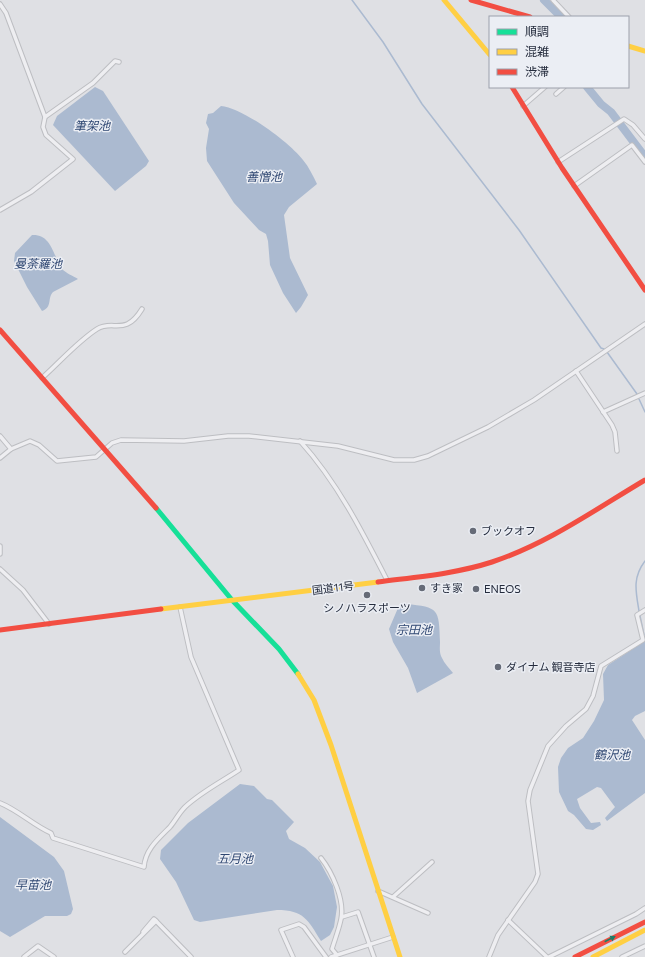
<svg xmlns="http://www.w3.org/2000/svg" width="645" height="957" font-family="Commissioner,'Noto Sans JP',sans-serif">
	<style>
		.water { fill: #abbad0 }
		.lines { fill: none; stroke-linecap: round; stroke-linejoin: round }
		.stream { stroke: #abbad0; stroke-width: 1.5 }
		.river { stroke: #abbad0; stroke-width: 8 }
		.street-casing { stroke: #bdbec2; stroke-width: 5.5 }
		.street { stroke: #eeeef1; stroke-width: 3.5 }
		.fast { stroke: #16e098; stroke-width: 5 }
		.slow { stroke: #ffcf43; stroke-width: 5 }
		.jam { stroke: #f24e42; stroke-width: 5 }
		.oneway { fill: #1e7d66 }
		.poi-dot { fill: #666b77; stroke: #ebeef4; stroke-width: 1.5 }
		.labels { text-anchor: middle; stroke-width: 3; stroke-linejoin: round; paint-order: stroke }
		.poi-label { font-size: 11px; fill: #252c3d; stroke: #ebeef4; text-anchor: start }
		.street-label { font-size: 11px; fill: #252c3d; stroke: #ebeef4 }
		.water-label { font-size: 12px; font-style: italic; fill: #2f4772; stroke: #ebeef4 }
	</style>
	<rect width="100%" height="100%" fill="#dfe0e4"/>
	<g class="water">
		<polygon points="95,87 103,91 149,161 146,166 115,191 53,125 57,116"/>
		<path d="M221 106C243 108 289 142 303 160 309 167 313 176 317 184L289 207 284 215 290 258 308 295 301 307 296 313 283 293 270 265 268 241 266 234 259 230 234 203 207 161 206 148 209 129 206 123 208 114 213 113Z"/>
		<path d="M32 235C52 234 53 256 62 269 66 273 73 276 78 279L53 292C47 298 53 307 42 311L27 287 14 261 15 253Z"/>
		<path d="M406 604C439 607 439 609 440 642 440 647 439 653 442 658 444 663 449 668 453 673L417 693 408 668 393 642 389 629 398 608Z"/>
		<polygon points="645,641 645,711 635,716 632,720 645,740 645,793 607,821 605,818 615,807 601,788 597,787 577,799 580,808 591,823 600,822 601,825 593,830 586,829 574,815 568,811 559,792 558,767 561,758 568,748 583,738 594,721 604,700 603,674 608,665"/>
		<path d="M240 784 254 786 267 799 272 800 294 822 286 831 289 839 305 848 320 862 333 886 337 907 334 927 330 935 321 941C308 920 304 910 277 910L200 922 194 920 176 882 160 859 161 850 188 823Z"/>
		<polygon points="0,817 54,857 64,871 73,909 71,914 67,916 45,916 10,937 0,931"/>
	</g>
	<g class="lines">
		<g class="stream">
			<polyline points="352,0 383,42 422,104 519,230 601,348 604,349"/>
			<polyline points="607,352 637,394"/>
			<polyline points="639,399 645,412"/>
			<path d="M639 611C636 592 632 578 645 561"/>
			<polyline points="640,616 644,635"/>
		</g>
		<g class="river">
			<polyline points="544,0 561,17"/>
			<polyline points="587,87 601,104 611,112 645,157"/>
		</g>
		<defs>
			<g id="street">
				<polyline points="553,0 569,17"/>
				<polyline points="0,4 6,13 45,117 43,127 46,135 73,159 31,192 0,210"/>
				<polyline points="556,94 564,87"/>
				<polyline points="523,106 545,87"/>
				<polyline points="45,117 93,83 115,61 119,62"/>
				<polyline points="558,162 624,119 633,125 645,139"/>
				<polyline points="574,186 632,145 645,162"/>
				<polyline points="576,371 612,425 615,432 617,451"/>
				<path d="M42 378C60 362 77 342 97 329 113 319 125 337 142 309"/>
				<polyline points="603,412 645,393"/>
				<polyline points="0,436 11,449"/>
				<path d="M300 441C337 482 362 531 387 580"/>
				<polyline points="0,458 11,449 30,441 39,445 57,461 96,457 112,443 121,440 184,441 228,436 249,436 338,446 394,460 414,460 428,456 488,427 534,400 645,324"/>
				<polyline points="0,546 0,554"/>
				<polyline points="0,569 23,590 49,624"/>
				<path d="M0 803C18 810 33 825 51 833L53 838 144 867C145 850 158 839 170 827 175 821 179 813 185 807 201 792 221 782 239 770L191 657 180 607"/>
				<path d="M321 858C332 872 345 900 341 919 339 929 335 939 332 949L337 955"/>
				<polyline points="378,891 428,913"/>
				<polyline points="393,897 432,862"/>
				<polyline points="342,917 358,912 374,957"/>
				<polyline points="508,920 547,957"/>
				<polyline points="143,932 154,919 156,921"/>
				<polyline points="125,952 156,921 191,957"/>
				<polyline points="24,957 38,946 54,957"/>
				<polyline points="293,957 281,930 299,924 304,927 326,957"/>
				<polyline points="331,957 393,937"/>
				<polyline points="489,957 498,935 535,882 538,874 528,801 530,790 548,746 566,726 586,709 593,696 601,666 643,640 637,615 645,610"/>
				<polyline points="549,957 636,914 645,908"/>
				<polyline points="622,957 645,946"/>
			</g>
		</defs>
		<use href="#street" class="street-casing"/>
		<use href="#street" class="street"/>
		<polyline class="fast" points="156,508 232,600 279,649 298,674"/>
		<g class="slow">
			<polyline points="444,0 490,55"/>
			<polyline points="628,46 645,51"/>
			<polyline points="161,609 378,582"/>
			<polyline points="298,674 314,700 331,745 400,957"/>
			<polyline points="593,957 645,930"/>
		</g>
		<g class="jam">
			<polyline points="471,0 530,17"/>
			<polyline points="512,87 562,168 645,290"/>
			<polyline points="0,330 156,508"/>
			<path d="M378 582C416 577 455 574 492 562 547 544 596 509 645 480"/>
			<polyline points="0,630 161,609"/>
			<polyline points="575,957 645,922"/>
		</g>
	</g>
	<defs><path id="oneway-solid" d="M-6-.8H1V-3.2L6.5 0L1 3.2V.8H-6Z"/></defs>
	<use class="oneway" href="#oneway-solid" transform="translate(610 939) rotate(-27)"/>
	<g class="poi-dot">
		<circle cx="473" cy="531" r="4"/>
		<circle cx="422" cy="588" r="4"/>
		<circle cx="476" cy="589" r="4"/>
		<circle cx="367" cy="595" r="4"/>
		<circle cx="498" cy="667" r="4"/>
	</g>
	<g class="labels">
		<g class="poi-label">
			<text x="481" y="535">ブックオフ</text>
			<text x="430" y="592">すき家</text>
			<text x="484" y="593">ENEOS</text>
			<text x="367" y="612" text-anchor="middle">シノハラスポーツ</text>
			<text x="506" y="671">ダイナム 観音寺店</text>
		</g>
		<g class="street-label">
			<text transform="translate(333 588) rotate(-7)" y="4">国道11号</text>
		</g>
		<g class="water-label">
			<text x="92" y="130">筆架池</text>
			<text x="264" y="181">善憎池</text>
			<text x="38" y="268">曼荼羅池</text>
			<text x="414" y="634">宗田池</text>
			<text x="612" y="759">鶴沢池</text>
			<text x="235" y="863">五月池</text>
			<text x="33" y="889">早苗池</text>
		</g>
	</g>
	<rect x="489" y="16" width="140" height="72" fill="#ebeef4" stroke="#9ca0ab"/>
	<rect x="497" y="29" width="20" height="6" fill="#16e098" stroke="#9ca0ab"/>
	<text x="525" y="36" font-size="12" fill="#252c3d">順調</text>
	<rect x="497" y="49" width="20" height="6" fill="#ffcf43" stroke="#9ca0ab"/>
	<text x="525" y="56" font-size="12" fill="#252c3d">混雑</text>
	<rect x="497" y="69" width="20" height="6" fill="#f24e42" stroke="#9ca0ab"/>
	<text x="525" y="76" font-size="12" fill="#252c3d">渋滞</text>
</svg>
